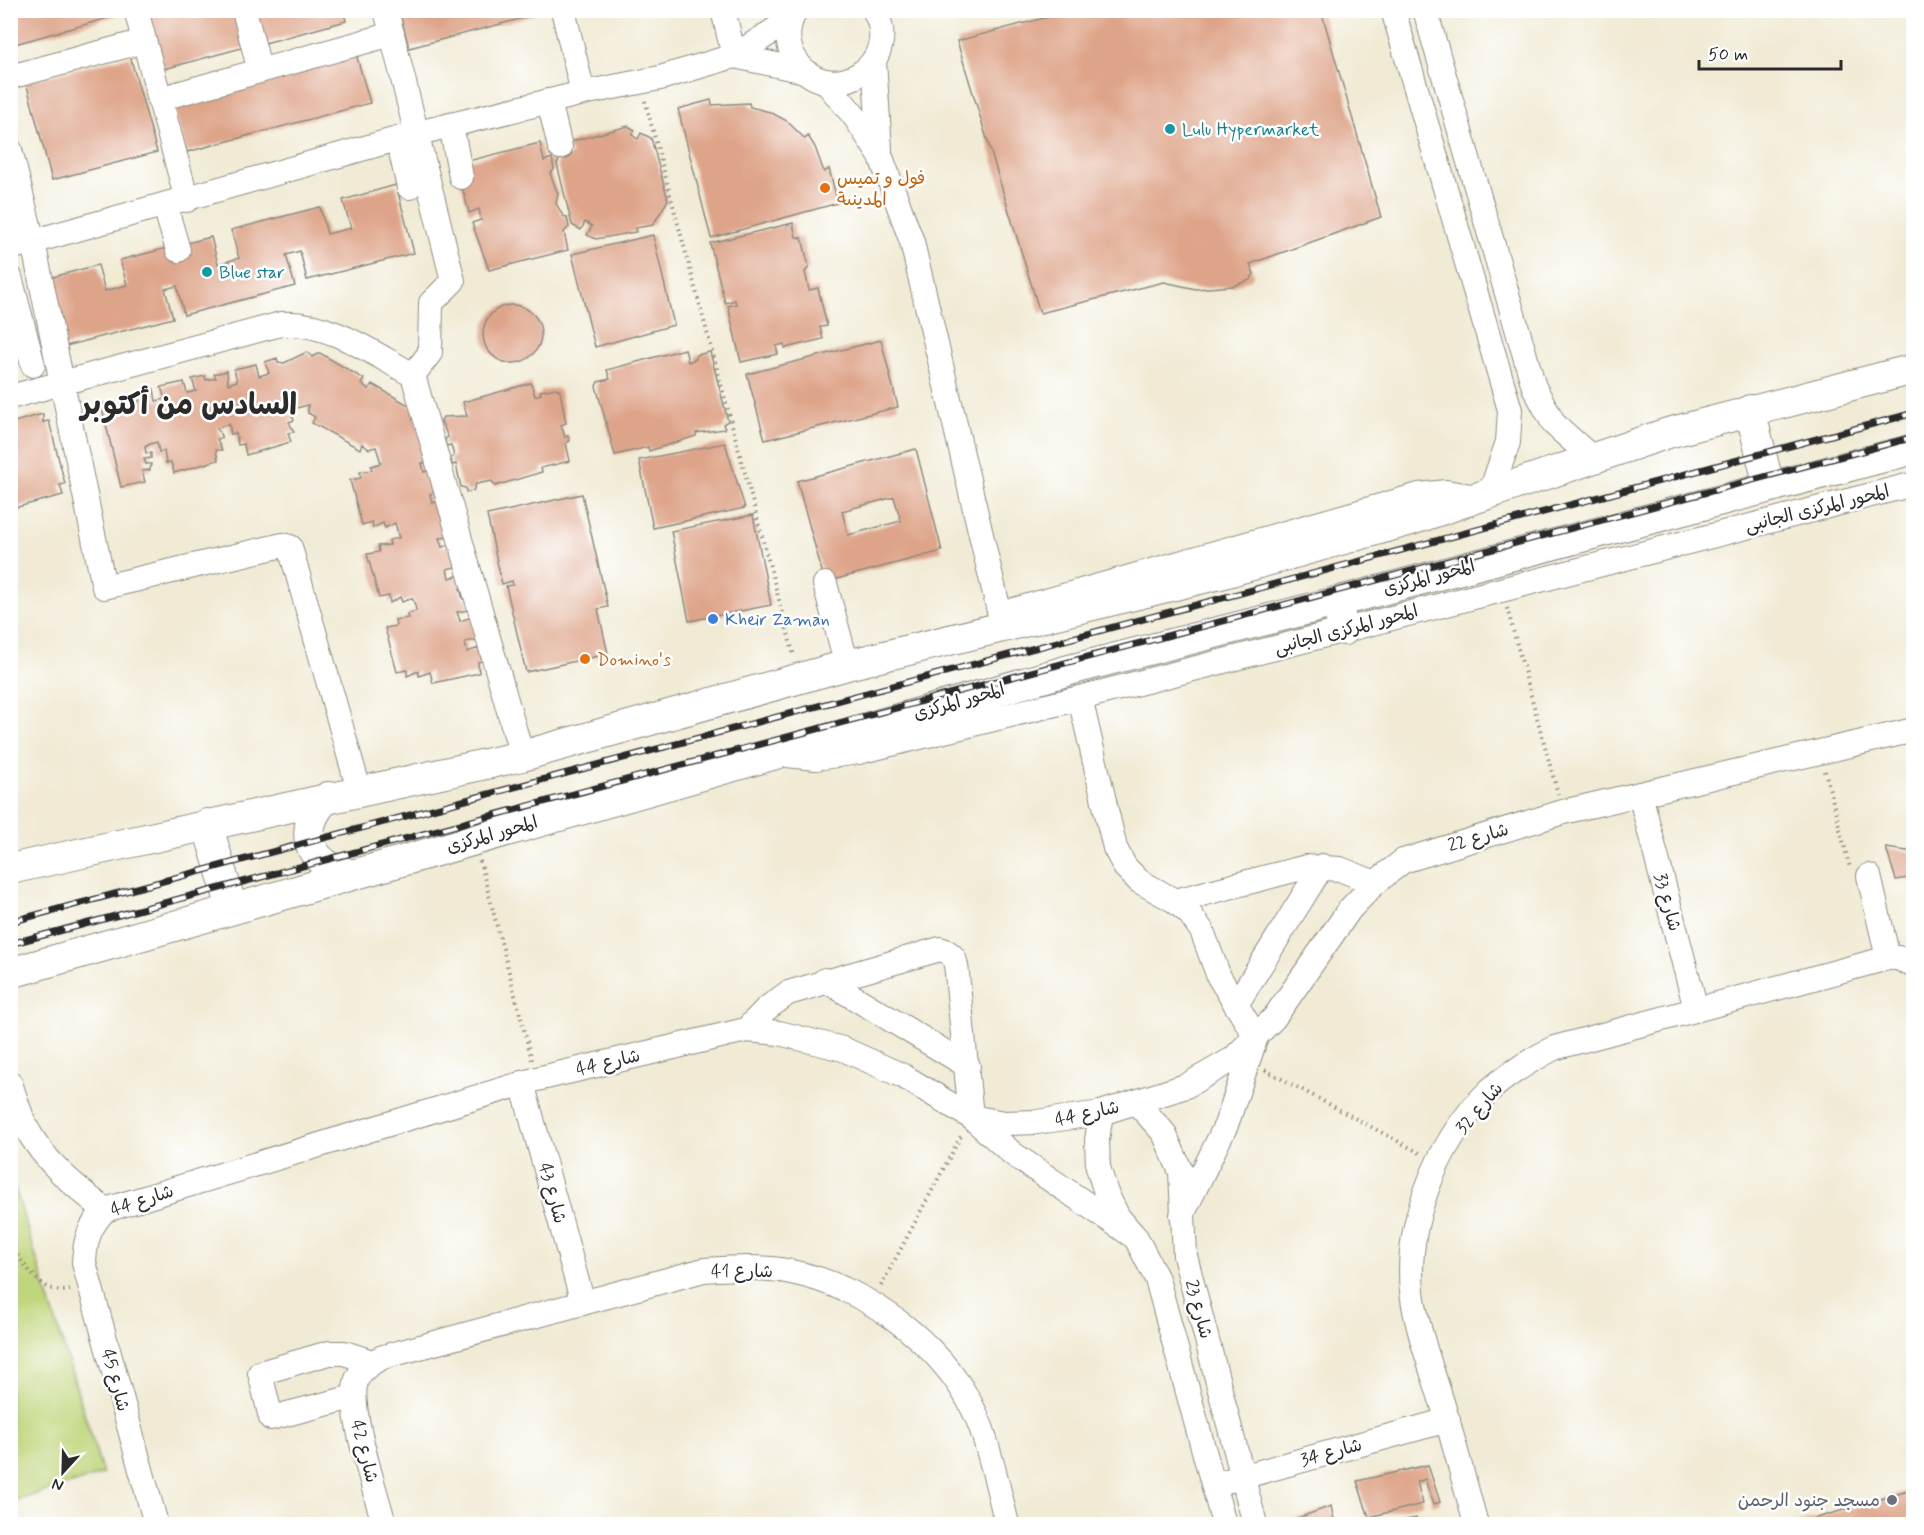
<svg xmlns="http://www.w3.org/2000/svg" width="1924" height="1535" font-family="Mynerve,'Playpen Sans Arabic',sans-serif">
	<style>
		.green { fill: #bfd67b; stroke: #758053; stroke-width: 1.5 }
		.building { fill: #dea489; fill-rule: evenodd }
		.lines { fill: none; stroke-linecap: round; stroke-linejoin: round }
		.minor-casing { stroke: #8e8b80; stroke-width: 26 }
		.major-casing { stroke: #8e8b80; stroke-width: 32 }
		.path { stroke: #8e8b80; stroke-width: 4; stroke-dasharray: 1.5 4.5; stroke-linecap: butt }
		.minor { stroke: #fff; stroke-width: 24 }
		.major { stroke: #fff; stroke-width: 30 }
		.rail-casing { stroke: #2b2b2b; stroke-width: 7 }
		.rail { stroke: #fff; stroke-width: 4.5; stroke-dasharray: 14; stroke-linecap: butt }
		.culture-dot { fill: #0f9aa8; stroke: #fff; stroke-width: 2 }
		.food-dot { fill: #e8710a; stroke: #fff; stroke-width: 2 }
		.shop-dot { fill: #3f7fe0; stroke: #fff; stroke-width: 2 }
		.worship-dot { fill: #6b7280; stroke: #fff; stroke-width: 2 }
		.labels { text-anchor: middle; stroke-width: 5; stroke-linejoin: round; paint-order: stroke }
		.culture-label { font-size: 18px; fill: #0d838f; stroke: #fff; text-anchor: start }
		.food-label { font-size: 18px; fill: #c56008; stroke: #fff; text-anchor: start }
		.street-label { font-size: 18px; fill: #2b2b2b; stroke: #fff }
		.shop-label { font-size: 18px; fill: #366cbe; stroke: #fff; text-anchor: start }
		.worship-label { font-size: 18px; fill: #5b616d; stroke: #fff; text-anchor: end }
		.town-label { font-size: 30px; font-weight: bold; fill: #2b2b2b; stroke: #fff }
	</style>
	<rect width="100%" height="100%" fill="#fff"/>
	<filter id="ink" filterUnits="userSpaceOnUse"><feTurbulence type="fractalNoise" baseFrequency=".0167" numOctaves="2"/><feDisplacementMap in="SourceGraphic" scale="12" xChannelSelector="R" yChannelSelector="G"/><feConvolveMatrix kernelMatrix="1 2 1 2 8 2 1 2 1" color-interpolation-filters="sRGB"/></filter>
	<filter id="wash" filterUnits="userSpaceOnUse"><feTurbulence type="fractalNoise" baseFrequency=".008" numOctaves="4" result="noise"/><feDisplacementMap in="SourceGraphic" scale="24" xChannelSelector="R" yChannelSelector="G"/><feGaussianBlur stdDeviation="1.35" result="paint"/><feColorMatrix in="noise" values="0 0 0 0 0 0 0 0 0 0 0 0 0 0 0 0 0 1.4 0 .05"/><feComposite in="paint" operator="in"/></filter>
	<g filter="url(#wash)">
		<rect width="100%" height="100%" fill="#f1ebd5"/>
		<polygon class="green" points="10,1173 103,1474 11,1502 10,1502"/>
		<g id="blocks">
			<g class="building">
				<polygon points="10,10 118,10 119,15 15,44"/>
				<polygon points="148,10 235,10 245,47 164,69"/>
				<polygon points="256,10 343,10 346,21 265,43"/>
				<polygon points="399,10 533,10 535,15 409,48"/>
				<polygon points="1074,10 1321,10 1381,217 1250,264 1254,274 1250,280 1233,286 1196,289 1164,282 1040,313 957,41"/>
				<polygon points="356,54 370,103 187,152 171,102"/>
				<polygon points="130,56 157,152 52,180 26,82"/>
				<polygon points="711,100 712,105 749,103 750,107 770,112 787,121 805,139 808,136 815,147 824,172 829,169 838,203 711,238 678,109"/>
				<polygon points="628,126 635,130 632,135 638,139 641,133 651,138 668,200 653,225 635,228 636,232 596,239 587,235 592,226 585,222 581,230 572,225 557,164 561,157 567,159 572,153 567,149 573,141"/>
				<polygon points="540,143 544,161 552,158 554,170 550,173 558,194 556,203 563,216 567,217 569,227 564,232 568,250 489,270 472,223 481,220 479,209 469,213 456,164"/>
				<polygon points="396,185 414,253 307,280 300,251 286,255 295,286 184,315 177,286 165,289 173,318 62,347 45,279 98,265 105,291 127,285 120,260 211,237 218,264 239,258 231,230 320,207 327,234 351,228 343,200"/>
				<polygon points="793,223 796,237 802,238 809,267 805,272 809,290 818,288 827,326 820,327 823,339 785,348 784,344 776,346 778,354 741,362 728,306 736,304 735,300 725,303 710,243"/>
				<polygon points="653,235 674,325 595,347 572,254"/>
				<circle cx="512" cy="334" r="29"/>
				<polygon points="881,340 898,407 765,440 747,374"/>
				<polygon points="685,349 688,362 696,359 696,355 710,352 728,421 723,424 725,429 696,433 696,436 649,451 648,447 615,455 596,386 598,382 610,379 607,370"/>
				<polygon points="307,352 312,357 320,353 364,379 361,384 369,389 372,384 417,410 434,462 422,463 424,472 437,469 441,491 430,494 432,503 444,500 452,537 439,538 442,547 454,544 459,566 447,569 449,578 461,575 464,587 460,588 463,599 467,598 469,610 457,612 460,621 472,617 476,640 465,642 467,652 479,648 482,661 478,662 479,673 433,683 430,672 419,676 418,671 407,676 407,670 397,672 385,628 396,626 395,620 408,618 407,614 416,611 415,605 412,598 402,602 400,597 390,603 389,596 379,598 367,554 379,552 378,546 390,545 389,540 399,538 395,523 385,528 383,523 373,528 372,522 362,525 350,480 361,478 360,472 372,470 371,466 381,463 376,447 369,449 362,444 360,449 312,423 315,417 308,413 308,405 289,410 294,420 289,422 294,432 288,433 291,442 246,455 244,444 238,445 236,433 231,434 229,424 217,428 222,438 217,439 222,450 216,450 218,460 174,473 171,462 166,463 164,451 159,452 157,442 150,444 145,447 146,453 151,453 151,458 144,459 146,464 151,464 150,470 142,471 145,482 121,487 101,404 112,402 116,406 125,404 123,398 134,396 136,403 139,402 138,397 143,396 142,391 154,389 156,401 165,399 161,387 184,382 187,393 196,391 192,379 205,376 206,380 216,378 214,374 227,371 228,384 237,381 234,369 256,364 259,376 269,373 265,362 277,358 278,362 284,363"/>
				<polygon points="531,383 535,396 541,394 540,391 556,388 560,391 566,423 561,425 565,437 568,436 570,441 566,443 570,461 541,468 542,472 495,486 492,481 476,484 473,491 466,492 466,488 461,487 456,464 452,465 451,458 454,456 451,445 446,446 445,439 448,437 441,421 443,417 467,416 463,402"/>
				<polygon points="43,414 43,422 49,421 65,484 60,485 63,495 10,509 10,423"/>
				<polygon points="725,443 745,508 653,528 639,460"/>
				<path d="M916 449 942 551 825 582 797 481ZM894 497 901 521 848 535 842 511Z"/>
				<polygon points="582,494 608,607 598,609 608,654 526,672 506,586 513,585 512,581 502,584 487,515"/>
				<polygon points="753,515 771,605 689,621 671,531"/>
				<polygon points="1886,848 1914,852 1914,877 1896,880"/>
				<polygon points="1428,1465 1440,1502 1433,1505 1425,1479 1417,1482 1423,1504 1369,1517 1357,1481"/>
				<polygon points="1908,1491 1914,1510 1914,1524 1796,1524"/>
				<polygon points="1331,1506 1335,1524 1296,1524 1295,1519"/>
				<polygon points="1416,1518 1418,1524 1389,1524 1389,1523"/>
			</g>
		</g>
	</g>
	<g filter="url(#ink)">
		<use href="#blocks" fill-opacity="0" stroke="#8e8b80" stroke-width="1.5"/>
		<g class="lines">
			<defs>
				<g id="minor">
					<polyline points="136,10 187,200"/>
					<polyline points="244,10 260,71"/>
					<polyline points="563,10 583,93"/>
					<polyline points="723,10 734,56"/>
					<polyline points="1393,10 1510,410 1508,442 1490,494"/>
					<polyline points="1425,10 1534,387 1554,424 1592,458"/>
					<path d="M794 13C787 27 786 43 794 57 825 112 906 66 874 10"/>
					<polyline points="734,56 805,71"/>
					<polyline points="874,61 880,149"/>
					<polyline points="10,77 144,41"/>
					<polyline points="825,81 855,117 881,157 912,242 1003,628"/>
					<polyline points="159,99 392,34"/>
					<polyline points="549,101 560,147"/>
					<polyline points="451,125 461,177"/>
					<polyline points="398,139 409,187"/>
					<polyline points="10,150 33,242 104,587 283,545 290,547 359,790"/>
					<polyline points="165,206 178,250"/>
					<polyline points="10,248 418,133 583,93 660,78 734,56 790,20"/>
					<polyline points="10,277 33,365"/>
					<polyline points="413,375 522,756"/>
					<path d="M10 397 281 324C329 321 372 353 413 375L430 353 431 303 453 281 386 10"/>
					<polyline points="825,584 847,665"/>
					<polyline points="1007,612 1419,495 1446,492 1478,497"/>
					<polyline points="1080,698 1115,848 1125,867 1139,881 1175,901 1190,914 1202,931 1219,977 1256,1037 1226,1125 1182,1215"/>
					<polyline points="787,755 816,758 858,752 1080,698 1914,484"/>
					<polyline points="1640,794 1696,1009"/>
					<polyline points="1869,876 1888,958"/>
					<polyline points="1175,901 1306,867 1340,869 1375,883"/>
					<polyline points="825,980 968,1066"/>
					<polyline points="1236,1005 1322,866"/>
					<path d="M746 1030 766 1009 788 993 940 949C954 953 956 960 957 974L971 1117 1013 1154 1136 1238"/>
					<path d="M10 1083C15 1097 19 1113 26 1127 44 1162 75 1186 105 1210"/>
					<polyline points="522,1083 583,1303"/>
					<polyline points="1136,1102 1164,1133 1181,1172 1185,1256 1255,1524"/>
					<polyline points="1101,1113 1097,1140 1098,1167 1106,1193 1118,1217 1136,1238 1157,1279 1224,1524"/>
					<polyline points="353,1397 271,1418 260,1373 329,1353 344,1353 372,1362"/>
					<polyline points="1227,1481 1448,1420"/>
					<path d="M156 1524 84 1263C85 1241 89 1226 105 1210L537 1079 746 1030 779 1033 843 1049 903 1076 971 1117 1005 1123 1037 1122 1101 1113 1186 1086 1233 1059 1274 1018 1350 909 1375 883 1403 861 1563 812 1914 730"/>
					<path d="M384 1524C377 1495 344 1401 358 1377 363 1367 374 1361 383 1357L704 1270C733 1268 762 1266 791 1272 869 1287 953 1351 981 1427 992 1459 999 1492 1007 1524"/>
					<path d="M1476 1524C1466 1489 1457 1454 1447 1419 1437 1383 1422 1347 1415 1310 1399 1235 1435 1143 1490 1090 1509 1073 1531 1060 1554 1048L1888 958H1898L1914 966"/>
				</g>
				<g id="major">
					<polyline points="1750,410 1769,486"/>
					<polyline points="1336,602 1344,630"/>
					<path d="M328 797C295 827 307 866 351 874"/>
					<polyline points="207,824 232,908"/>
					<polyline points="10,869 522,756 847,665 1220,574 1411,520 1668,433 1914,369"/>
					<polyline points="10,973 1073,669 1336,602 1914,449"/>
				</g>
			</defs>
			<use href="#minor" class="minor-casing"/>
			<use href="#major" class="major-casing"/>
			<g class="path">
				<polyline points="645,101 794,656"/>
				<polyline points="1507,608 1558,794"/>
				<polyline points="1825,771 1850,868"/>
				<polyline points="480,861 532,1060"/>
				<polyline points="1265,1070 1420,1153"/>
				<polyline points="10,1222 10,1237"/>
				<path d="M10 1246C27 1266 41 1296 70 1290"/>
				<polyline points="881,1286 961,1136"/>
			</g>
			<use href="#minor" class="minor"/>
			<use href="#major" class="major"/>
			<defs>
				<g id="rail">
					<polyline points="10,922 1914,413"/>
					<polyline points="10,944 1914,437"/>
				</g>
			</defs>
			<use href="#rail" class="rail-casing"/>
			<use href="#rail" class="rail"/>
		</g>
	</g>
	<g class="culture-dot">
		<circle cx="1170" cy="129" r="6"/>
		<circle cx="207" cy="272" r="6"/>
	</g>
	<g class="food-dot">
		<circle cx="825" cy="188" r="6"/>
		<circle cx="585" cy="659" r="6"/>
	</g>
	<circle class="shop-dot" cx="713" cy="619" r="6"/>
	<circle class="worship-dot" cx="1892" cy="1500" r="6"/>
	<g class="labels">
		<g class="culture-label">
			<text x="1182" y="135">Lulu Hypermarket</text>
			<text x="219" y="278">Blue star</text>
		</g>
		<g class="food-label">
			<text x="837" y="184">فول و تميس<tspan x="837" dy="21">المدينىة</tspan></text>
			<text x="597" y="665">Domino's</text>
		</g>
		<g class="street-label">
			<text transform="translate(1817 508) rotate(-14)" y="6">المحور المركزى الجانبى</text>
			<text transform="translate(1429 577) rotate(-15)" y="6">المحور المركزى</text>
			<text transform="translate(1346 629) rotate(-15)" y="6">المحور المركزى الجانبى</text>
			<text transform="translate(959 701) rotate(-16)" y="6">المحور المركزى</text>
			<text transform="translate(492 834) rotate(-16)" y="6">المحور المركزى</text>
			<text transform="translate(1478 837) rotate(-16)" y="6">شارع 22</text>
			<text transform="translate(1668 902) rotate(75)" y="6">شارع 33</text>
			<text transform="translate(608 1062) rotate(-13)" y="6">شارع 44</text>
			<text transform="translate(1479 1108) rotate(-49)" y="6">شارع 32</text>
			<text transform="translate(1087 1113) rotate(-12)" y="6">شارع 44</text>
			<text transform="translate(553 1193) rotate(75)" y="6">شارع 43</text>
			<text transform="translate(142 1200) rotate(-18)" y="6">شارع 44</text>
			<text x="742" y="1277">شارع 41</text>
			<text transform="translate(1199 1309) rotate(75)" y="6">شارع 23</text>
			<text transform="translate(116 1380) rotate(75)" y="6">شارع 45</text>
			<text transform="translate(365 1451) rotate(76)" y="6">شارع 42</text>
			<text transform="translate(1331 1452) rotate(-15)" y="6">شارع 34</text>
		</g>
		<g class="shop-label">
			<text x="725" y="625">Kheir Zaman</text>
		</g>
		<g class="worship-label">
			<text x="1880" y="1506">مسجد جنود الرحمن</text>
		</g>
		<g class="town-label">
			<text x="189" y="414">السادس من أكتوبر</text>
		</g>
	</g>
	<rect width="1924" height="1535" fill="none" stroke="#fff" stroke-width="36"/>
	<g transform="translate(63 1472) rotate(202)" stroke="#ffffff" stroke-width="4.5" paint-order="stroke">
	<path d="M0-4.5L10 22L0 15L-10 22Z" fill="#2b2b2b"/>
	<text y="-9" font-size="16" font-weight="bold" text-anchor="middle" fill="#2b2b2b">N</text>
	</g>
	<path d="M1699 60v9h142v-9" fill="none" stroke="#2b2b2b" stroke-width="3"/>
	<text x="1708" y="60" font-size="18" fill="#2b2b2b" stroke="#ffffff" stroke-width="4.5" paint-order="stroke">50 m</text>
</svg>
